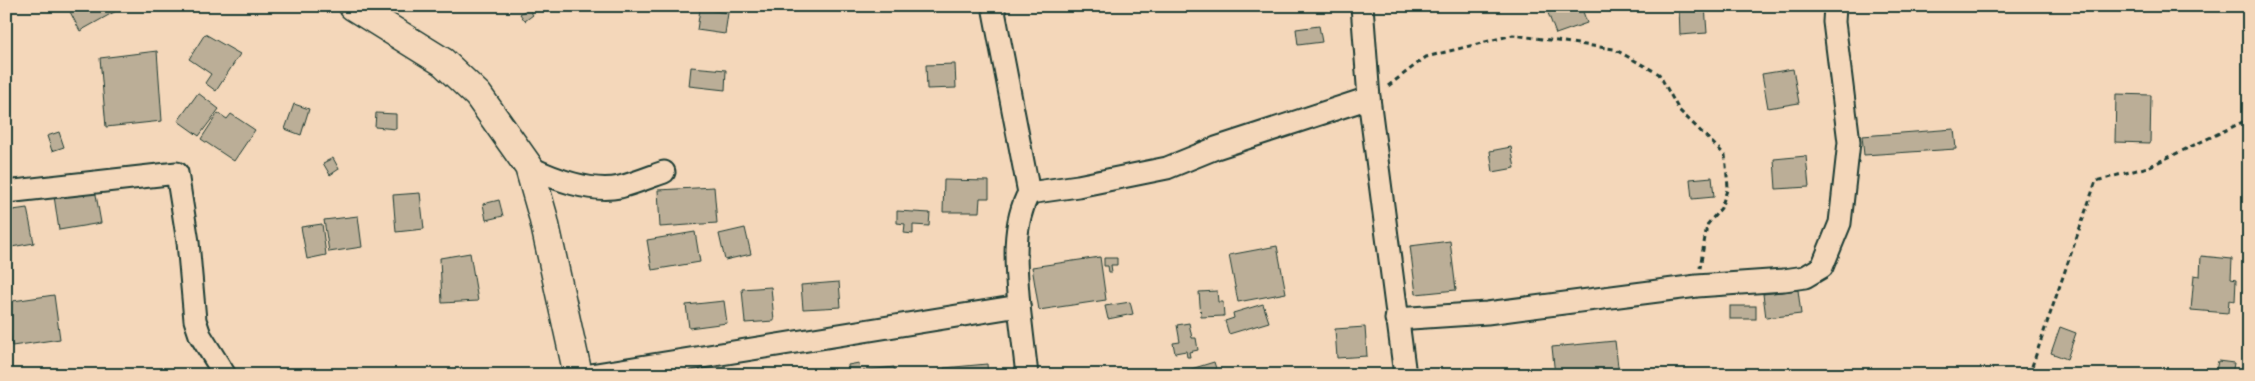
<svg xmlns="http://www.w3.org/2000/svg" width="2255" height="381" font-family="Pangolin,sans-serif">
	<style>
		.building { fill: #bbae97; stroke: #1f3d34 }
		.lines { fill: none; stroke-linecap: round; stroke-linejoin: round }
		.minor-casing { stroke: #1f3d34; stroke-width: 25 }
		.secondary-casing { stroke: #1f3d34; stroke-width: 31 }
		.path { stroke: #1f3d34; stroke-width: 3; stroke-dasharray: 5 4; stroke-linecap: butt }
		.minor { stroke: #f4d7ba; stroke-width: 21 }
		.secondary { stroke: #f4d7ba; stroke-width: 28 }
	</style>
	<rect width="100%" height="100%" fill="#f4d7ba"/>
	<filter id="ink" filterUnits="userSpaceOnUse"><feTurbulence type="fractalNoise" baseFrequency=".02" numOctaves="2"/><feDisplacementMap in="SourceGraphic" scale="10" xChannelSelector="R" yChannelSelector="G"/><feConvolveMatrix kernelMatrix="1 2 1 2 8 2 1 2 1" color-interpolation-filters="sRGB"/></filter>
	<g filter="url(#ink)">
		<g class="building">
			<polygon points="67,6 114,6 116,11 80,31"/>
			<polygon points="409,6 435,6 436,10 409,10"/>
			<polygon points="1436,6 1484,6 1437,10"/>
			<polygon points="1568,6 1581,6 1587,23 1556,34 1548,13"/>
			<polygon points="1679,6 1705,6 1707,33 1680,35"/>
			<polygon points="1900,6 1939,6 1939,8 1900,10"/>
			<polygon points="528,8 533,15 525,21 520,14"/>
			<polygon points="700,9 728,13 725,34 697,30"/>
			<polygon points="1319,26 1322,42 1298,45 1296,29"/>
			<polygon points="205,34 240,54 216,91 205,83 211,74 189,59"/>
			<polygon points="157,51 162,121 106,127 100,58"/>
			<polygon points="955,64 956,88 927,89 926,65"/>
			<polygon points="691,67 726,70 725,90 689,86"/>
			<polygon points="1793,69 1799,103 1768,108 1762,74"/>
			<polygon points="198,93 219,109 199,136 178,121"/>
			<polygon points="2116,94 2151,95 2150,143 2115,142"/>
			<polygon points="294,104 309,109 301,135 285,129"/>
			<polygon points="218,113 227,119 231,114 255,130 234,161 201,139"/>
			<polygon points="376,113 396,114 396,129 375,127"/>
			<polygon points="1954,129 1956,149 1864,155 1862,136"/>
			<polygon points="59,132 64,147 52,151 47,136"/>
			<polygon points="1511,147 1515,168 1493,172 1490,151"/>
			<polygon points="1806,156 1809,187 1776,189 1774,159"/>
			<polygon points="333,158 339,169 330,175 323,163"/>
			<polygon points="1712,177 1714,197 1692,199 1690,179"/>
			<polygon points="944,180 989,181 989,198 980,198 979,212 943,212"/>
			<polygon points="714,187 717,223 660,227 658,190"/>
			<polygon points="95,189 101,223 59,230 54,196"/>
			<polygon points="420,193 424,229 396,232 393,195"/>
			<polygon points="499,200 503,216 486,220 483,204"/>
			<polygon points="27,208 34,243 6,248 6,211"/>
			<polygon points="897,211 930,213 929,226 913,225 913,234 904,233 905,224 897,223"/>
			<polygon points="358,216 362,247 329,252 324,220"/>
			<polygon points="322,224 326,255 307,259 301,227"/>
			<polygon points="745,228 751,254 725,260 719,234"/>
			<polygon points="695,232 700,262 652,270 647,240"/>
			<polygon points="1450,241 1456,290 1416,294 1410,246"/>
			<polygon points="1277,246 1286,293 1238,302 1229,255"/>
			<polygon points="470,253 478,301 442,303 440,258"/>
			<polygon points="2201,256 2232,259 2231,279 2236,280 2235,301 2229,300 2228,313 2191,310 2194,275 2200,276"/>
			<polygon points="1100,257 1106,300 1039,310 1032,267"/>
			<polygon points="1104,258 1117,258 1117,265 1111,265 1112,272 1109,272 1108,266 1104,266"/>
			<polygon points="839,282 841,307 803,309 801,285"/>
			<polygon points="771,287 774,321 745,323 742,289"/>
			<polygon points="1798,290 1801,314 1766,318 1763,294"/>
			<polygon points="1217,291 1218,302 1223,302 1224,316 1201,317 1199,292"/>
			<polygon points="54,295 60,339 12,346 6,302"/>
			<polygon points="724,301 727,323 689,328 686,305"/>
			<polygon points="1130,302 1133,314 1108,319 1105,306"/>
			<polygon points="1263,304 1269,322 1229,334 1225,321 1234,318 1233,313"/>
			<rect x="1730" y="306" width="26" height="13"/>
			<polygon points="1189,323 1192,338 1196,338 1198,350 1189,352 1190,357 1187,357 1186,351 1175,353 1173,343 1180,342 1177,325"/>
			<polygon points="1365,327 1367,356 1337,358 1335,329"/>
			<polygon points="2060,327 2076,333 2067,359 2051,353"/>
			<polygon points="1615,341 1619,375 1555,375 1552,347"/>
			<polygon points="2218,361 2234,363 2232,375 2215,375"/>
			<polygon points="1214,362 1218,375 1190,375 1188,370"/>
			<polygon points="859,363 860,371 894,367 895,375 849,375 848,365"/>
			<polygon points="987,364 988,375 945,375 944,368"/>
		</g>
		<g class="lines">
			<defs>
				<g id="minor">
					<path d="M993 6 1029 193C1011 225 1016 270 1019 306"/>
					<polyline points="1362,6 1369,98 1405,375"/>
					<path d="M529 167C555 179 590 193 620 187 635 183 650 177 664 172"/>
					<polyline points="6,192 177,173 188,242 195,320 200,335 225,375"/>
					<polyline points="1029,193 1078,186 1167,168 1216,148 1369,98"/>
					<polyline points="1396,319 1487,313 1697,286 1784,280 1805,277 1822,267 1840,223 1849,142 1834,22 1835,6"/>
					<polyline points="590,375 1019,306 1027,375"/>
				</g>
				<polyline id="secondary" points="353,6 443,62 478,95 529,167 543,216 578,375"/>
			</defs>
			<use href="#minor" class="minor-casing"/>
			<use href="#secondary" class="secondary-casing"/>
			<g class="path">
				<polyline points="1388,86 1426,57 1513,35 1614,49 1659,74 1679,110 1725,155 1728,187 1721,208 1707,225 1700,268"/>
				<polyline points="2029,375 2096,181 2148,167 2249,119"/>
			</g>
			<use href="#minor" class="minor"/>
			<use href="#secondary" class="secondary"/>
		</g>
	</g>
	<rect width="2255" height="381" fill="none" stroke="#f4d7ba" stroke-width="25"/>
	<rect x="12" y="12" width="2230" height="356" fill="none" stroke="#1f3d34" stroke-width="2" filter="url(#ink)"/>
</svg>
